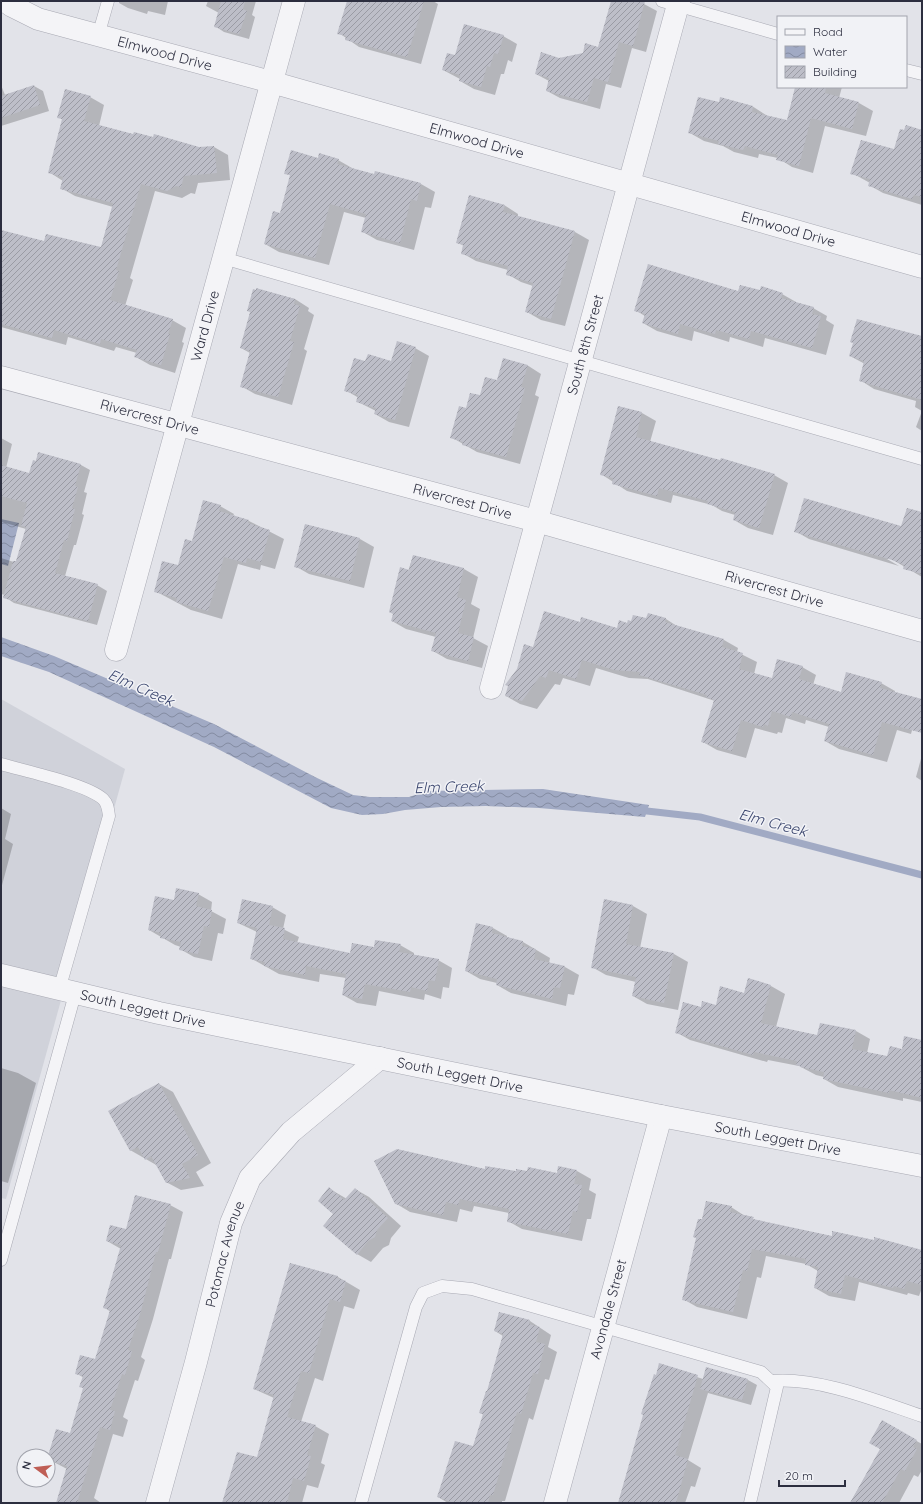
<svg xmlns="http://www.w3.org/2000/svg" width="923" height="1504" font-family="Quicksand,sans-serif">
	<style>
		.built { fill: #d0d2da }
		.water { fill: url(#water-waves) }
		.shadow { fill: #0003 }
		.lines { fill: none; stroke-linecap: round; stroke-linejoin: round }
		.stream { stroke: #a1aac4; stroke-width: 7 }
		.building { fill: url(#building-hatch) }
		.service-casing { stroke: #a8a9b3; stroke-width: 13 }
		.minor-casing { stroke: #a8a9b3; stroke-width: 23 }
		.tertiary-casing { stroke: #a8a9b3; stroke-width: 23 }
		.service { stroke: #f4f4f7; stroke-width: 12 }
		.minor { stroke: #f4f4f7; stroke-width: 22 }
		.tertiary { stroke: #f4f4f7; stroke-width: 22 }
		.labels { text-anchor: middle; stroke-width: 3; stroke-linejoin: round; paint-order: stroke }
		.street-label { font-size: 14px; fill: #2c2e3f; stroke: #f1f2f6 }
		.water-label { font-size: 15px; font-style: italic; fill: #3b466e; stroke: #f1f2f6 }
	</style>
	<defs>
		<pattern id="water-waves" width="16" height="10" patternUnits="userSpaceOnUse"><rect width="16" height="10" fill="#a1aac4"/><path d="M0 5q4-4 8 0t8 0" fill="none" stroke="#838ba1"/></pattern>
		<pattern id="building-hatch" width="6" height="6" patternUnits="userSpaceOnUse"><rect width="6" height="6" fill="#bdbec8"/><path d="M-1 1l2-2M0 6l6-6M5 7l2-2" fill="none" stroke="#9a9ba4"/></pattern>
	</defs>
	<rect width="100%" height="100%" fill="#e2e3e9"/>
	<polygon class="built" points="1,699 125,769 6,1199 1,1198"/>
	<g class="water">
		<polygon points="1,519 19,523 8,566 1,564"/>
		<polygon points="1,637 54,656 214,724 315,777 353,795 370,797 409,797 427,791 543,789 649,805 645,817 539,808 486,806 441,807 405,810 383,814 362,815 331,808 214,747 49,672 1,656"/>
	</g>
	<g class="shadow">
		<polygon points="119,1 168,1 165,15 148,11 147,14 128,8 119,3"/>
		<polygon points="208,1 256,1 252,15 255,17 249,39 224,32 215,26 219,13 206,6"/>
		<polygon points="348,1 433,1 438,4 421,64 359,47 339,33"/>
		<polygon points="612,1 633,1 644,4 657,11 646,52 632,48 621,88 606,84 600,109 560,98 547,91 549,81 536,74 599,48"/>
		<polygon points="503,36 517,44 512,62 508,60 504,74 501,74 495,95 474,89 460,81 460,79 443,70 456,57"/>
		<polygon points="1,85 5,95 34,86 43,91 49,111 1,126"/>
		<polygon points="796,87 842,87 839,98 859,103 873,111 866,136 825,126 813,173 792,167 778,158 759,154 758,158 734,152 723,146 704,141 690,133 720,103 752,106 766,115 766,116 787,122"/>
		<polygon points="90,97 104,105 99,126 134,136 199,148 214,147 228,155 230,180 198,183 195,194 191,193 182,198 155,191 130,278 133,280 125,306 172,320 186,328 182,342 184,343 175,373 150,365 136,357 137,353 116,347 114,351 68,337 66,345 1,327 1,231 45,242 101,248 113,207 75,196 61,188 63,181 49,172 63,120 59,117"/>
		<polygon points="922,131 922,205 883,193 869,185 870,183 852,173 894,151"/>
		<polygon points="319,159 338,160 352,168 352,169 375,176 376,172 421,184 435,192 431,208 425,207 414,250 377,240 363,232 366,218 344,212 329,265 279,252 265,244 281,214 291,176 286,173"/>
		<polygon points="504,205 518,214 518,217 575,232 589,240 565,326 541,320 527,312 533,286 521,282 507,274 508,270 476,261 462,253 464,246 457,242"/>
		<polygon points="257,289 295,299 309,308 308,311 314,315 304,349 307,351 292,405 255,394 241,386 250,353 241,348"/>
		<polygon points="739,292 782,294 796,302 796,304 813,308 827,316 826,320 834,325 826,355 765,338 763,347 730,337 729,342 694,331 692,341 657,331 643,323 645,316 635,310"/>
		<polygon points="415,348 429,356 409,427 389,422 375,414 376,411 358,402 359,398 345,390 366,362 392,362"/>
		<polygon points="850,356 922,374 922,431 916,427 922,411 915,407 916,401 874,389 860,380 865,364"/>
		<polygon points="527,365 541,374 535,395 539,397 520,464 477,452 451,437 467,410 480,396 498,381"/>
		<polygon points="619,407 642,413 656,421 650,442 774,475 788,483 773,535 748,528 734,520 735,515 722,511 712,505 673,495 671,503 627,491 601,474"/>
		<polygon points="1,438 12,444 6,468 30,475 39,453 81,465 90,470 84,492 87,493 82,514 84,515 76,545 74,545 65,576 97,585 107,591 97,625 14,603 5,597 5,595 1,594 1,558 17,563 26,529 2,522 1,525"/>
		<polygon points="220,506 234,514 233,516 249,521 284,539 275,569 261,565 260,570 238,564 222,619 191,610 155,591 178,566 192,542"/>
		<polygon points="922,513 922,577 888,557 887,559 899,566 809,539 795,531 902,527"/>
		<polygon points="305,525 360,539 374,547 364,588 309,574 295,566"/>
		<polygon points="413,556 464,569 478,577 471,604 480,609 473,638 488,646 482,668 447,659 433,651 436,637 406,629 392,621"/>
		<polygon points="666,619 680,628 724,640 738,648 737,652 757,662 754,674 773,679 802,667 816,675 813,685 841,693 881,683 895,691 895,693 919,704 911,734 897,730 887,762 839,749 825,741 829,727 806,720 805,724 786,718 782,733 778,732 777,734 755,728 746,758 717,750 703,742 715,701 648,679 629,678 596,668 590,686 563,678 560,685 555,684 537,709 520,704 506,696 533,648 581,623 617,629 647,620"/>
		<polygon points="922,755 922,781 916,777"/>
		<polygon points="1,808 11,814 5,839 13,844 1,889"/>
		<polygon points="198,894 212,902 211,911 226,919 223,934 218,933 212,961 194,957 180,949 181,947 175,945 149,930 175,901"/>
		<polygon points="605,900 633,906 647,914 640,948 674,954 688,962 678,1010 647,1004 633,996 636,982 606,975 592,967"/>
		<polygon points="272,907 286,915 283,929 299,937 297,943 351,955 375,948 400,945 414,953 414,956 438,960 452,968 449,988 443,987 441,999 425,994 424,1000 379,991 376,1006 357,1003 343,995 346,978 320,974 319,982 279,974 252,959 257,932 238,923"/>
		<polygon points="477,924 493,928 507,936 507,938 523,942 550,958 549,963 565,967 579,975 574,995 568,994 566,1006 511,993 497,985 497,983 480,979 466,971"/>
		<polygon points="748,980 771,986 785,994 776,1027 818,1036 856,1031 870,1039 867,1053 888,1057 922,1041 922,1102 903,1098 903,1101 838,1087 824,1079 824,1077 816,1075 799,1066 768,1060 767,1062 690,1040 676,1032 702,1008 716,1006 745,994"/>
		<polygon points="1,1068 18,1073 36,1083 8,1183 1,1181"/>
		<polygon points="159,1084 173,1092 211,1163 196,1172 204,1186 181,1190 166,1182 158,1166 130,1150"/>
		<polygon points="486,1170 558,1174 577,1171 591,1179 589,1190 596,1194 591,1219 587,1219 582,1241 522,1229 508,1221 509,1213 474,1206 472,1212 460,1209 457,1222 410,1212 395,1203"/>
		<polygon points="330,1189 347,1199 355,1189 369,1197 401,1226 391,1238 389,1245 383,1248 371,1262 357,1254 335,1214"/>
		<polygon points="170,1205 183,1212 171,1259 169,1259 153,1319 141,1357 145,1360 138,1381 135,1380 123,1417 128,1420 123,1437 113,1434 94,1498 101,1503 57,1503 67,1469 48,1459 71,1434 84,1388 84,1378 76,1373 96,1361 111,1312 105,1308 121,1249 107,1241"/>
		<polygon points="731,1207 745,1216 760,1222 832,1237 922,1251 922,1288 919,1296 908,1293 907,1295 859,1282 855,1301 829,1296 815,1288 818,1271 806,1264 766,1256 761,1278 757,1277 747,1319 697,1307 683,1299 702,1220"/>
		<polygon points="291,1264 338,1277 360,1290 354,1309 344,1306 323,1381 315,1378 301,1422 315,1426 329,1434 321,1463 325,1465 318,1488 307,1485 302,1503 223,1503 258,1459 274,1398 254,1389"/>
		<polygon points="500,1313 530,1321 551,1335 548,1347 557,1352 549,1380 545,1379 533,1420 529,1418 505,1501 502,1501 502,1503 448,1503 438,1497 473,1447 484,1415 480,1413 488,1393 503,1336 495,1331"/>
		<polygon points="660,1365 703,1379 748,1380 757,1385 751,1405 708,1393 688,1460 701,1468 695,1487 691,1486 685,1503 619,1503"/>
		<polygon points="882,1422 922,1444 922,1470 918,1477 914,1475 899,1503 850,1503 881,1449"/>
	</g>
	<g class="lines">
		<polyline class="stream" points="638,810 700,817 922,875"/>
	</g>
	<g class="building">
		<polygon points="221,1 245,1 243,9 247,11 239,34 214,27"/>
		<polygon points="347,1 424,1 407,57 345,40 346,36 337,34"/>
		<polygon points="611,1 645,1 633,46 619,42 608,82 594,78 587,102 546,91 549,78 535,74 541,52 559,58 583,53 585,43 598,47"/>
		<polygon points="464,24 504,35 498,54 494,53 490,67 487,66 481,87 459,81 460,75 442,70 447,53 455,55"/>
		<polygon points="34,85 40,105 1,118 1,96"/>
		<polygon points="795,87 826,87 825,93 859,102 852,129 811,118 799,166 776,160 778,155 745,146 743,150 718,144 719,141 688,133 698,97 719,102 720,97 753,106 752,112 787,120"/>
		<polygon points="65,89 91,96 84,121 133,134 134,132 153,137 154,134 199,147 214,146 217,173 184,176 181,187 176,186 167,191 141,184 116,270 119,271 110,300 173,319 168,334 170,334 161,365 134,357 137,350 101,339 100,344 54,330 52,338 1,324 1,230 44,241 46,234 101,247 113,203 60,189 63,177 48,173 62,119 57,118"/>
		<polygon points="906,125 922,130 922,197 914,195 912,199 868,186 870,179 850,174 861,140 894,149 900,129 904,130"/>
		<polygon points="291,150 318,158 319,153 339,159 337,164 374,174 375,171 421,183 417,201 411,199 400,243 361,232 366,214 330,204 315,258 264,244 273,211 280,213 290,175 284,174"/>
		<polygon points="469,195 505,205 503,212 575,231 551,319 525,312 533,283 506,275 508,266 461,254 463,245 456,243"/>
		<polygon points="648,264 738,291 740,285 760,290 761,286 783,293 781,298 814,307 812,314 821,316 812,348 751,331 749,339 716,330 715,334 680,324 678,334 642,323 645,314 634,311"/>
		<polygon points="256,288 295,299 294,304 300,306 290,341 294,342 278,397 240,387 250,351 240,348 250,312 247,311 253,289 256,290"/>
		<polygon points="857,319 922,336 922,400 859,381 864,361 849,356 853,343 850,342"/>
		<polygon points="397,341 416,347 395,420 374,414 376,408 356,402 358,395 344,391 354,358 365,361 368,354 391,361"/>
		<polygon points="503,358 528,365 521,387 525,388 506,457 462,445 463,442 450,438 459,406 466,408 470,393 480,395 485,377 497,380"/>
		<polygon points="618,406 642,412 636,437 720,460 721,458 775,474 759,528 733,520 735,512 707,504 708,501 659,488 657,496 612,484 613,478 600,475"/>
		<polygon points="38,452 81,464 75,486 78,487 72,508 75,509 67,541 64,540 55,573 98,584 88,621 3,598 13,561 16,561 26,527 21,526 27,503 1,496 1,465 29,473 33,460 36,461"/>
		<polygon points="804,498 901,526 907,508 922,512 922,574 903,569 904,565 892,560 794,532"/>
		<polygon points="203,500 221,505 219,511 249,520 248,523 270,530 261,562 247,558 246,563 224,557 208,611 176,602 177,598 154,592 162,561 178,565 185,539 192,541"/>
		<polygon points="305,524 360,538 350,581 294,567"/>
		<polygon points="413,555 464,568 457,597 466,600 458,633 474,637 468,661 431,651 436,633 391,621 393,614 389,612 400,567 409,570"/>
		<polygon points="544,611 580,622 581,617 617,628 619,620 627,623 628,620 631,621 633,615 646,618 648,613 666,618 665,622 724,639 722,647 743,653 739,669 772,678 777,659 803,666 799,679 841,692 846,672 882,682 880,688 922,699 922,733 882,722 873,755 824,741 829,724 792,712 791,717 772,711 768,726 764,724 763,727 741,720 732,751 701,742 714,700 706,697 707,695 639,675 640,672 614,670 582,660 576,679 549,670 546,678 540,676 522,701 505,696 508,686 505,685 517,669 524,644 533,647"/>
		<polygon points="176,888 199,893 196,906 212,910 209,927 204,926 198,954 179,950 181,942 160,938 161,933 148,930 155,896 174,900"/>
		<polygon points="242,899 273,906 269,925 285,928 283,939 350,953 352,943 374,947 375,940 401,944 399,952 439,959 435,981 429,980 427,991 411,987 410,992 365,984 362,999 342,995 346,974 306,966 305,975 264,966 265,962 250,959 257,928 237,923"/>
		<polygon points="604,899 633,905 626,944 674,953 664,1003 632,996 636,977 591,968"/>
		<polygon points="476,923 493,927 492,933 523,941 522,946 536,949 534,959 565,966 560,988 554,987 552,999 496,985 497,979 465,971"/>
		<polygon points="748,978 771,985 761,1023 817,1035 820,1023 856,1030 852,1049 887,1056 890,1046 902,1049 904,1036 922,1040 922,1098 889,1090 889,1093 823,1079 824,1072 800,1067 800,1066 796,1065 797,1061 754,1052 753,1055 675,1033 683,1002 701,1007 702,1001 716,1005 720,986 744,993"/>
		<polygon points="159,1083 198,1155 182,1164 190,1178 166,1183 151,1156 145,1160 138,1147 130,1151 108,1111"/>
		<polygon points="397,1149 485,1169 485,1166 516,1171 516,1169 527,1171 528,1167 557,1173 558,1166 577,1170 574,1184 582,1185 577,1212 573,1211 568,1234 507,1222 509,1209 460,1199 458,1205 446,1202 443,1215 395,1204 374,1161"/>
		<polygon points="329,1187 344,1200 355,1188 388,1218 377,1230 375,1237 368,1241 357,1255 323,1226 333,1214 318,1201"/>
		<polygon points="135,1195 171,1204 158,1252 156,1252 141,1311 128,1350 132,1351 125,1375 122,1374 110,1410 115,1411 110,1430 100,1427 77,1503 56,1503 67,1466 48,1460 48,1456 56,1429 70,1433 83,1388 79,1387 83,1376 75,1374 80,1355 95,1359 110,1310 103,1308 121,1245 106,1241 110,1225 126,1229"/>
		<polygon points="706,1201 732,1206 730,1212 754,1217 753,1219 832,1236 832,1231 874,1240 874,1237 922,1250 922,1285 907,1281 904,1289 894,1286 893,1288 845,1275 841,1294 814,1288 818,1267 805,1265 806,1259 752,1249 747,1271 743,1270 733,1312 682,1300 696,1238 693,1237 698,1219 702,1219"/>
		<polygon points="290,1263 338,1276 337,1278 346,1281 340,1302 330,1299 309,1373 301,1371 287,1417 316,1425 307,1455 311,1456 304,1481 293,1478 287,1503 222,1503 237,1452 257,1457 274,1395 253,1389"/>
		<polygon points="499,1312 530,1320 529,1324 540,1327 536,1342 545,1344 538,1374 533,1373 521,1414 517,1412 493,1495 490,1495 488,1503 454,1503 437,1497 455,1441 473,1446 483,1414 479,1413 486,1391 487,1391 503,1334 494,1331"/>
		<polygon points="659,1363 698,1375 675,1455 688,1459 676,1503 618,1503 643,1415 641,1414 654,1374 656,1375"/>
		<polygon points="706,1367 748,1379 742,1400 700,1389"/>
		<polygon points="882,1420 917,1440 913,1447 917,1449 905,1471 901,1469 882,1503 850,1503 880,1449 869,1443"/>
	</g>
	<g class="lines">
		<defs>
			<g id="service">
				<polyline points="662,1 778,34"/>
				<polyline points="98,36 108,1"/>
				<polyline points="906,70 922,74"/>
				<polyline points="223,258 922,459"/>
				<path d="M1 764C25 771 86 784 103 799 108 804 108 809 109 816L59 990"/>
				<polyline points="1,1260 75,994"/>
				<path d="M772 1381C819 1377 877 1401 922 1416"/>
				<polyline points="361,1503 416,1307 423,1293 442,1286 472,1289 761,1372 777,1387 750,1503"/>
			</g>
			<g id="minor">
				<path id="s1" d="M5 1 12 6 38 19 271 82 922 267"/>
				<path id="s2" d="M1 377 536 521 922 631"/>
				<path id="s3" d="M116 650 294 1"/>
				<path id="s4" d="M491 688 679 1"/>
				<path id="s5" d="M157 1503 196 1362 231 1223 250 1178 291 1132 380 1058"/>
				<path id="s6" d="M555 1503 661 1116"/>
			</g>
			<g id="tertiary">
				<path id="s7" d="M1 975 159 1013 661 1116 922 1166"/>
			</g>
		</defs>
		<use href="#service" class="service-casing"/>
		<use href="#minor" class="minor-casing"/>
		<use href="#tertiary" class="tertiary-casing"/>
		<use href="#service" class="service"/>
		<use href="#minor" class="minor"/>
		<use href="#tertiary" class="tertiary"/>
	</g>
	<g class="labels">
		<g class="street-label">
			<text dy="5" stroke="none"><textPath href="#s1" startOffset="169">Elmwood Drive</textPath></text>
			<text dy="5" stroke="none"><textPath href="#s1" startOffset="493">Elmwood Drive</textPath></text>
			<text dy="5" stroke="none"><textPath href="#s1" startOffset="817">Elmwood Drive</textPath></text>
			<text dy="5" stroke="none"><textPath href="#s3" startOffset="336">Ward Drive</textPath></text>
			<text dy="5" stroke="none"><textPath href="#s4" startOffset="356">South 8th Street</textPath></text>
			<text dy="5" stroke="none"><textPath href="#s2" startOffset="154">Rivercrest Drive</textPath></text>
			<text dy="5" stroke="none"><textPath href="#s2" startOffset="478">Rivercrest Drive</textPath></text>
			<text dy="5" stroke="none"><textPath href="#s2" startOffset="802">Rivercrest Drive</textPath></text>
			<text dy="5" stroke="none"><textPath href="#s7" startOffset="146">South Leggett Drive</textPath></text>
			<text dy="5" stroke="none"><textPath href="#s7" startOffset="470">South Leggett Drive</textPath></text>
			<text dy="5" stroke="none"><textPath href="#s7" startOffset="794">South Leggett Drive</textPath></text>
			<text dy="5" stroke="none"><textPath href="#s5" startOffset="258">Potomac Avenue</textPath></text>
			<text dy="5" stroke="none"><textPath href="#s6" startOffset="201">Avondale Street</textPath></text>
		</g>
		<g class="water-label">
			<text transform="translate(141 688) rotate(24)" y="5">Elm Creek</text>
			<text transform="translate(449 787) rotate(-2)" y="5">Elm Creek</text>
			<text transform="translate(773 823) rotate(15)" y="5">Elm Creek</text>
		</g>
	</g>
	<rect width="923" height="1504" fill="none" stroke="#2c2e3f" stroke-width="4"/>
	<rect x="777" y="16" width="130" height="72" fill="#f1f2f6" stroke="#a2a4ad"/>
	<rect x="785" y="29" width="20" height="6" fill="#f4f4f7" stroke="#a2a4ad"/>
	<text x="813" y="36" font-size="12" fill="#2c2e3f">Road</text>
	<rect x="785" y="46" width="20" height="12" fill="url(#water-waves)" stroke="#a2a4ad"/>
	<text x="813" y="56" font-size="12" fill="#2c2e3f">Water</text>
	<rect x="785" y="66" width="20" height="12" fill="url(#building-hatch)" stroke="#a2a4ad"/>
	<text x="813" y="76" font-size="12" fill="#2c2e3f">Building</text>
	<g transform="translate(36 1468) rotate(285)"><circle r="19" fill="#f1f2f6" stroke="#a2a4ad"/>
	<path d="M0-3L7 15L0 10L-7 15Z" fill="#bf5e55"/>
	<text y="-6" font-size="11" font-weight="bold" text-anchor="middle" fill="#2c2e3f">N</text>
	</g>
	<path d="M779 1480v6h66v-6" fill="none" stroke="#2c2e3f" stroke-width="2"/>
	<text x="785" y="1480" font-size="12" fill="#2c2e3f" stroke="#f1f2f6" stroke-width="3" paint-order="stroke">20 m</text>
</svg>
